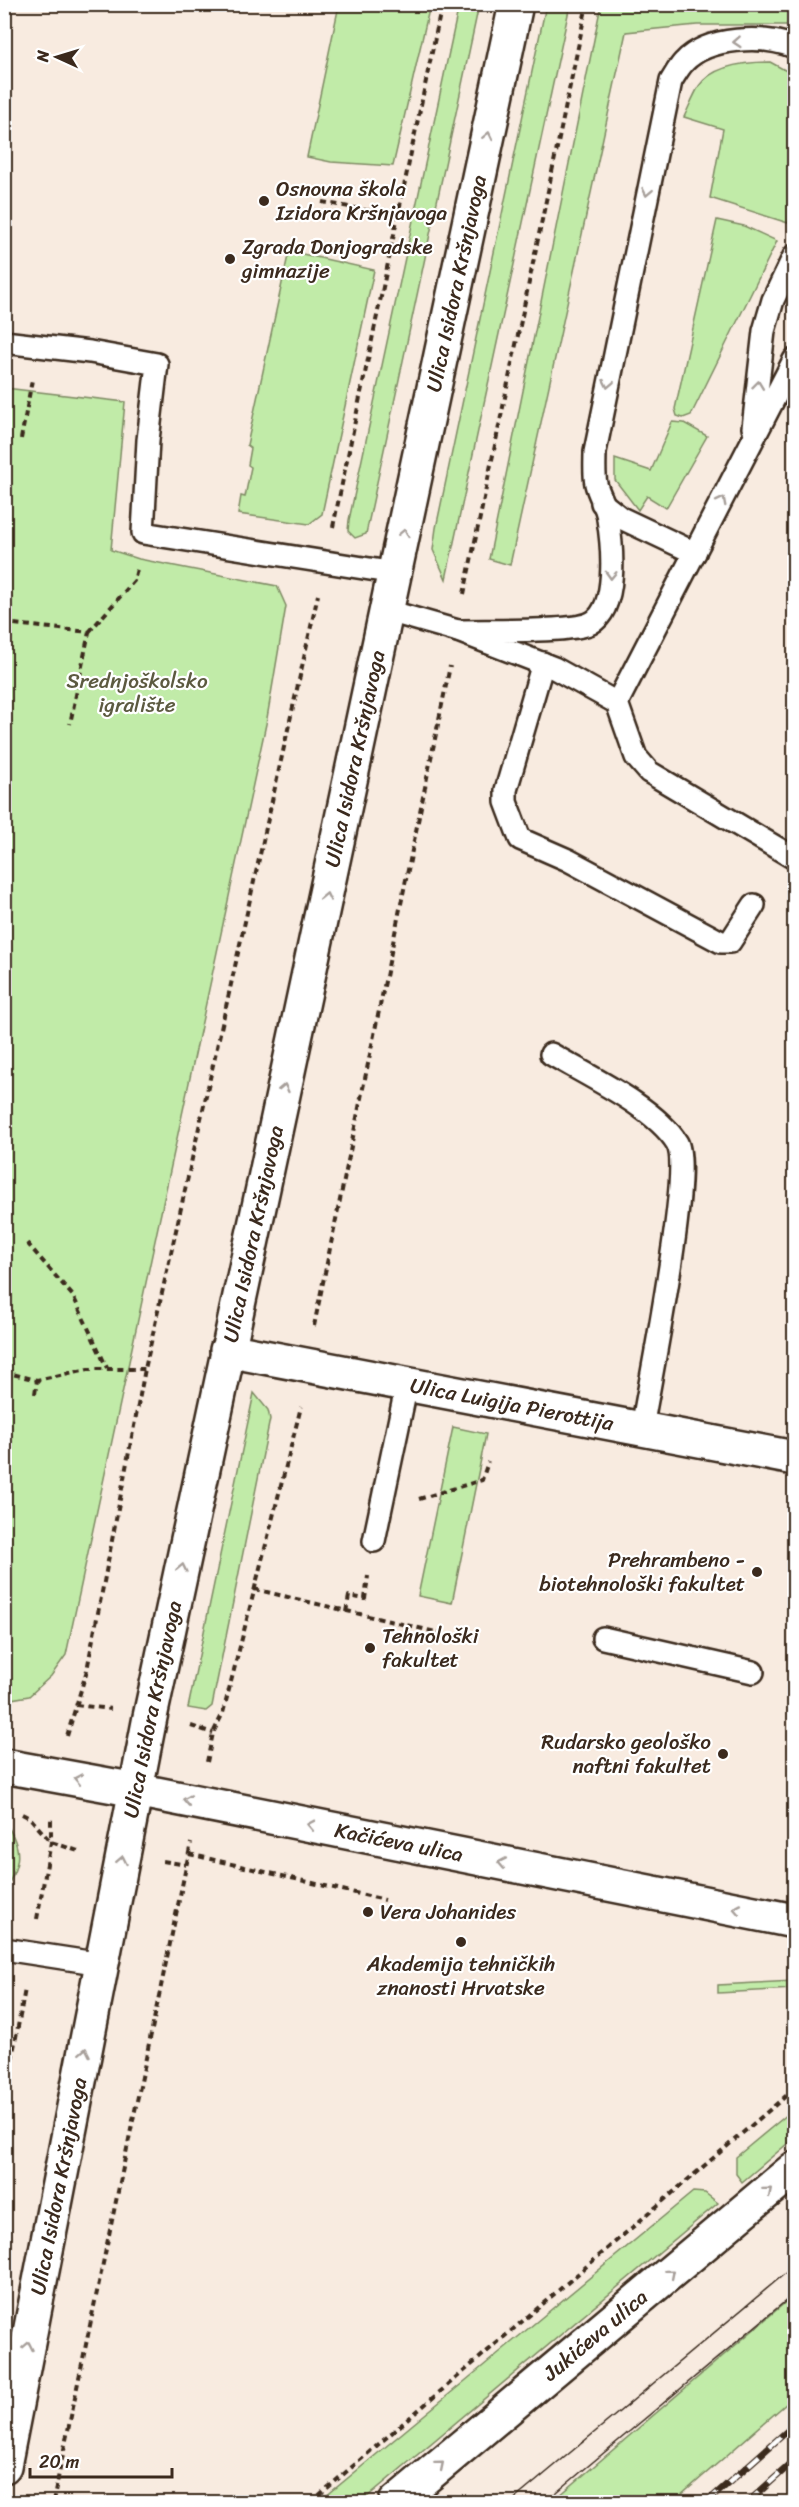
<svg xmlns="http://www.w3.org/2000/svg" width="799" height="2507" font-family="Sriracha,sans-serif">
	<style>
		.green { fill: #c1eba8; stroke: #7e8a63; stroke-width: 1.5 }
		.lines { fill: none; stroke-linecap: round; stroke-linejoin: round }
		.service-casing { stroke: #3b2a1e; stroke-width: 26 }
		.minor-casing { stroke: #3b2a1e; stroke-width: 38 }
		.tertiary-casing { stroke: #3b2a1e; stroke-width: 38 }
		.secondary-casing { stroke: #3b2a1e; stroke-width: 38 }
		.path { stroke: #3b2a1e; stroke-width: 4; stroke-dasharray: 6 4.5; stroke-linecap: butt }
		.service { stroke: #fff; stroke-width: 21 }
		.minor { stroke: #fff; stroke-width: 33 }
		.tertiary { stroke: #fff; stroke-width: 33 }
		.secondary { stroke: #fff; stroke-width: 33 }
		.tram { stroke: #3b2a1e; stroke-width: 1.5 }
		.rail-casing { stroke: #3b2a1e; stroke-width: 7 }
		.rail { stroke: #fff; stroke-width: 4.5; stroke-dasharray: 14; stroke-linecap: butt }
		.oneway { stroke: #a79f9a }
		.poi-dot { fill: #3b2a1e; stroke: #fff; stroke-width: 2 }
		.labels { text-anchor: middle; stroke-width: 4.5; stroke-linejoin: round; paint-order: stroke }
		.poi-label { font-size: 21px; fill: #3b2a1e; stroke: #fff; text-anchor: start }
		.street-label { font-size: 21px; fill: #3b2a1e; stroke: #fff }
		.park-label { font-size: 21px; fill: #5c5a40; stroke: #fff }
	</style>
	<rect width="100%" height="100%" fill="#f8ebe0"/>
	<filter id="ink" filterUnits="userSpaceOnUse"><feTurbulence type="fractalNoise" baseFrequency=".0167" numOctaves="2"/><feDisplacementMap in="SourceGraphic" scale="12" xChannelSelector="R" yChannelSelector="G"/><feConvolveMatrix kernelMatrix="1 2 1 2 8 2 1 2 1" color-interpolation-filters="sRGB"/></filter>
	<g filter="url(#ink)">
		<g class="green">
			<polygon points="339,5 430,5 393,166 331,162 307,157"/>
			<polygon points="459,5 479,5 366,534 355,538 348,531 349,520"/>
			<polygon points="546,5 570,5 446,579 433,550 436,528"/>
			<polygon points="601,5 794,5 794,25 697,25 626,32 510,565 489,559"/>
			<path d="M770 62 794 75V210L788 223 710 198 723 129 684 117C689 107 693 96 699 86 713 65 747 62 770 62Z"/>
			<polygon points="717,220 744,226 777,241 691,415 683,418 677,416 675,409"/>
			<polygon points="289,251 374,270 322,514 309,524 238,514 241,496 245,497 251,467 248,465 251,448 247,445"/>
			<polygon points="5,388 125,402 111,550 139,559 277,586 286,606 266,724 66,1655 51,1676 29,1696 5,1700"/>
			<polygon points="672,422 684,423 707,436 666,508 647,496 638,510 615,480 615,459 651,471"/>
			<polygon points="254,1393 268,1410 270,1419 212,1706 206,1711 188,1708"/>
			<polygon points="453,1427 486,1434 452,1603 418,1596"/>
			<path d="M5 1822C23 1849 21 1863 5 1890Z"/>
			<polygon points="794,1981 794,1989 718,1993 718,1985"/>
			<polygon points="794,2109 794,2138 742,2182 736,2174 736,2157"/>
			<polygon points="693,2192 705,2193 718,2203 361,2502 319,2502"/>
			<polygon points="794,2295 794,2397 673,2502 552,2502"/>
		</g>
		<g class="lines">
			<defs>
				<g id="service">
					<path d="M794 47C764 35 708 36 684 62 679 67 675 75 671 81L595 452C595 462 594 474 596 484 599 496 607 507 608 519 612 544 619 608 591 623 571 633 485 630 458 631L554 668 617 703 636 757 649 772 794 858"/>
					<polyline points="4,342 90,352 157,364 148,440 143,533 395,573"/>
					<polyline points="753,428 764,331 773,300 794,256"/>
					<polyline points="602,503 621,518 695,553"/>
					<polyline points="388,611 458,631"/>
					<polyline points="543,663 506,790 506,802 520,839 568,860 721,942 730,942 754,905"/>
					<polyline points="617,703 794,360"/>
					<path d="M551 1054C588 1076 655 1107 677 1143 693 1171 649 1385 642 1428"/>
					<polyline points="374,1541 407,1384"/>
					<polyline points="603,1638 753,1672"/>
					<polyline points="4,1949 102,1964"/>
				</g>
				<g id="minor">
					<path id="s1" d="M227 1350 794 1458"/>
					<path id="s2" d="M136 1790 794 1921"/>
				</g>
				<g id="tertiary">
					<polyline points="4,1766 136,1790"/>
					<path id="s3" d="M396 2502 794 2169"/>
				</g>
				<g id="secondary">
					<path id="s4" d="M4 2466 150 1717 516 4"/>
				</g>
			</defs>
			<use href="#service" class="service-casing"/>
			<use href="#minor" class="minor-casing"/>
			<use href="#tertiary" class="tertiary-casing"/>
			<use href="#secondary" class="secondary-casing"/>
			<g class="path">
				<polyline points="322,202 398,216"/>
				<polyline points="21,439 32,380"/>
				<polyline points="333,527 442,4"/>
				<polyline points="464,594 587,4"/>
				<polyline points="4,623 89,632 70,724"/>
				<polyline points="89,632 134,581 137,569"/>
				<polyline points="27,1243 73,1296 107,1368"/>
				<polyline points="314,1326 450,666"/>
				<polyline points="4,1372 37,1380 88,1369 145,1369"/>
				<polyline points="35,1394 37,1380"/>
				<polyline points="419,1499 482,1480 488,1462"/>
				<polyline points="254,1589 478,1642"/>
				<polyline points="346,1612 349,1596 365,1599 368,1576"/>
				<polyline points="76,1705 111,1709"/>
				<polyline points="191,1726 213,1733"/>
				<polyline points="67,1736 87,1670 145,1369 318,595"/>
				<polyline points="207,1762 213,1733 223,1713 301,1407"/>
				<polyline points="22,1814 30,1818 51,1842 81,1852"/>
				<polyline points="189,1854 385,1900"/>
				<polyline points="163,1861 186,1865"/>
				<polyline points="37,1919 51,1842 51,1817"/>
				<polyline points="4,2101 25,1989"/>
				<polyline points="53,2502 191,1843"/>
				<polyline points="311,2502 794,2089"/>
			</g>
			<use href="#service" class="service"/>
			<use href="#minor" class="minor"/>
			<use href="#tertiary" class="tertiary"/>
			<use href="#secondary" class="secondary"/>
			<g class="tram">
				<polyline points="511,2502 794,2266"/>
				<polyline points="545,2502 794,2294"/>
			</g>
			<defs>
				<g id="rail">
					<polyline points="707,2502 794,2425"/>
					<polyline points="748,2502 794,2461"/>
				</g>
			</defs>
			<use href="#rail" class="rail-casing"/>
			<use href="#rail" class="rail"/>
		</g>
		<defs><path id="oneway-chevron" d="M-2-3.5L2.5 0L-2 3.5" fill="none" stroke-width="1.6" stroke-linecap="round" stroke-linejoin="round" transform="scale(1.5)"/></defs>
		<g class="oneway">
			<use href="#oneway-chevron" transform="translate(737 42) rotate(176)"/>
			<use href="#oneway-chevron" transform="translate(488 136) rotate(-78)"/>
			<use href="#oneway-chevron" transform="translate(647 192) rotate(101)"/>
			<use href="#oneway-chevron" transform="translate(608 384) rotate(101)"/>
			<use href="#oneway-chevron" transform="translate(758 385) rotate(-83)"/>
			<use href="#oneway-chevron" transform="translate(722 501) rotate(-63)"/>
			<use href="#oneway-chevron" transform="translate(404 533) rotate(-78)"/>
			<use href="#oneway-chevron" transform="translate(611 575) rotate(92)"/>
			<use href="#oneway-chevron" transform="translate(326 897) rotate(-78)"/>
			<use href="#oneway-chevron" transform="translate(284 1088) rotate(-78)"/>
			<use href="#oneway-chevron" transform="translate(182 1568) rotate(-78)"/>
			<use href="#oneway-chevron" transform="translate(78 1779) rotate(-169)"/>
			<use href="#oneway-chevron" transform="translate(187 1800) rotate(-169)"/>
			<use href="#oneway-chevron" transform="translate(311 1825) rotate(-169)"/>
			<use href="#oneway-chevron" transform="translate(122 1860) rotate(-79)"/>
			<use href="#oneway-chevron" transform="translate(502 1863) rotate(-169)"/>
			<use href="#oneway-chevron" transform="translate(737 1909) rotate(-169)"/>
			<use href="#oneway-chevron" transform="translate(85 2052) rotate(-79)"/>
			<use href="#oneway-chevron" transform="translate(768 2191) rotate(-40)"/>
			<use href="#oneway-chevron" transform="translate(671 2273) rotate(-40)"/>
			<use href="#oneway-chevron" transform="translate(28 2346) rotate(-79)"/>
			<use href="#oneway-chevron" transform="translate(440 2465) rotate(-40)"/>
		</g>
	</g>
	<g class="poi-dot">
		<circle cx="264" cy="201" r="6"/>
		<circle cx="230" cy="259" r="6"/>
		<circle cx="757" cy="1572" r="6"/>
		<circle cx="370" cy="1648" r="6"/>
		<circle cx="723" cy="1754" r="6"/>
		<circle cx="368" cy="1912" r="6"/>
		<circle cx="461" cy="1942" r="6"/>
	</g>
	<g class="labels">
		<g class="poi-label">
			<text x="276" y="196">Osnovna škola<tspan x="276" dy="24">Izidora Kršnjavoga</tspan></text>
			<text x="242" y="254">Zgrada Donjogradske<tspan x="242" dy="24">gimnazije</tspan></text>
			<text x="745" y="1567" text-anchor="end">Prehrambeno -<tspan x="745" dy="24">biotehnološki fakultet</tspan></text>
			<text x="382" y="1643">Tehnološki<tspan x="382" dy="24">fakultet</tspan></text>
			<text x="711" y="1749" text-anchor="end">Rudarsko geološko<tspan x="711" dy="24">naftni fakultet</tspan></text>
			<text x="380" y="1919">Vera Johanides</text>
			<text x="461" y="1971" text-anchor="middle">Akademija tehničkih<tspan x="461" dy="24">znanosti Hrvatske</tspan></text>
		</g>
		<g class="street-label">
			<text dy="7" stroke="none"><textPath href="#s4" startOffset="2229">Ulica Isidora Kršnjavoga</textPath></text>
			<text dy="7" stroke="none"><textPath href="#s4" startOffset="1743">Ulica Isidora Kršnjavoga</textPath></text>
			<text dy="7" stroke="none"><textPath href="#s4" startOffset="1257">Ulica Isidora Kršnjavoga</textPath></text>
			<text dy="7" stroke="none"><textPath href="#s1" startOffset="290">Ulica Luigija Pierottija</textPath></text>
			<text dy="7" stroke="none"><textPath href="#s4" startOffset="771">Ulica Isidora Kršnjavoga</textPath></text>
			<text dy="7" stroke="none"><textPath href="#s2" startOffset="268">Kačićeva ulica</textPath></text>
			<text dy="7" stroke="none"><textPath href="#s4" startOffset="285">Ulica Isidora Kršnjavoga</textPath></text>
			<text dy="7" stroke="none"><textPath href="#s3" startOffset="260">Jukićeva ulica</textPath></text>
		</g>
		<g class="park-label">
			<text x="137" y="688">Srednjoškolsko<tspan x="137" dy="24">igralište</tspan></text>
		</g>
	</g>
	<rect width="799" height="2507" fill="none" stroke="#fff" stroke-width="24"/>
	<rect x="12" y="12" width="775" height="2483" fill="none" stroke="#3b2a1e" stroke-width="2" filter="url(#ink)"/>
	<g transform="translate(57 57) rotate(274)" stroke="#ffffff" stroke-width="4.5" paint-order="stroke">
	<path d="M0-4.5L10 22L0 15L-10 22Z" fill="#3b2a1e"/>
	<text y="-9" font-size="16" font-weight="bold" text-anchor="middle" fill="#3b2a1e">N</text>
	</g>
	<path d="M30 2468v9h142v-9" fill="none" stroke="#3b2a1e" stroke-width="3"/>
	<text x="39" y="2468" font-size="18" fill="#3b2a1e" stroke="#ffffff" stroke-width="4.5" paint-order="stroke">20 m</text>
</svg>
